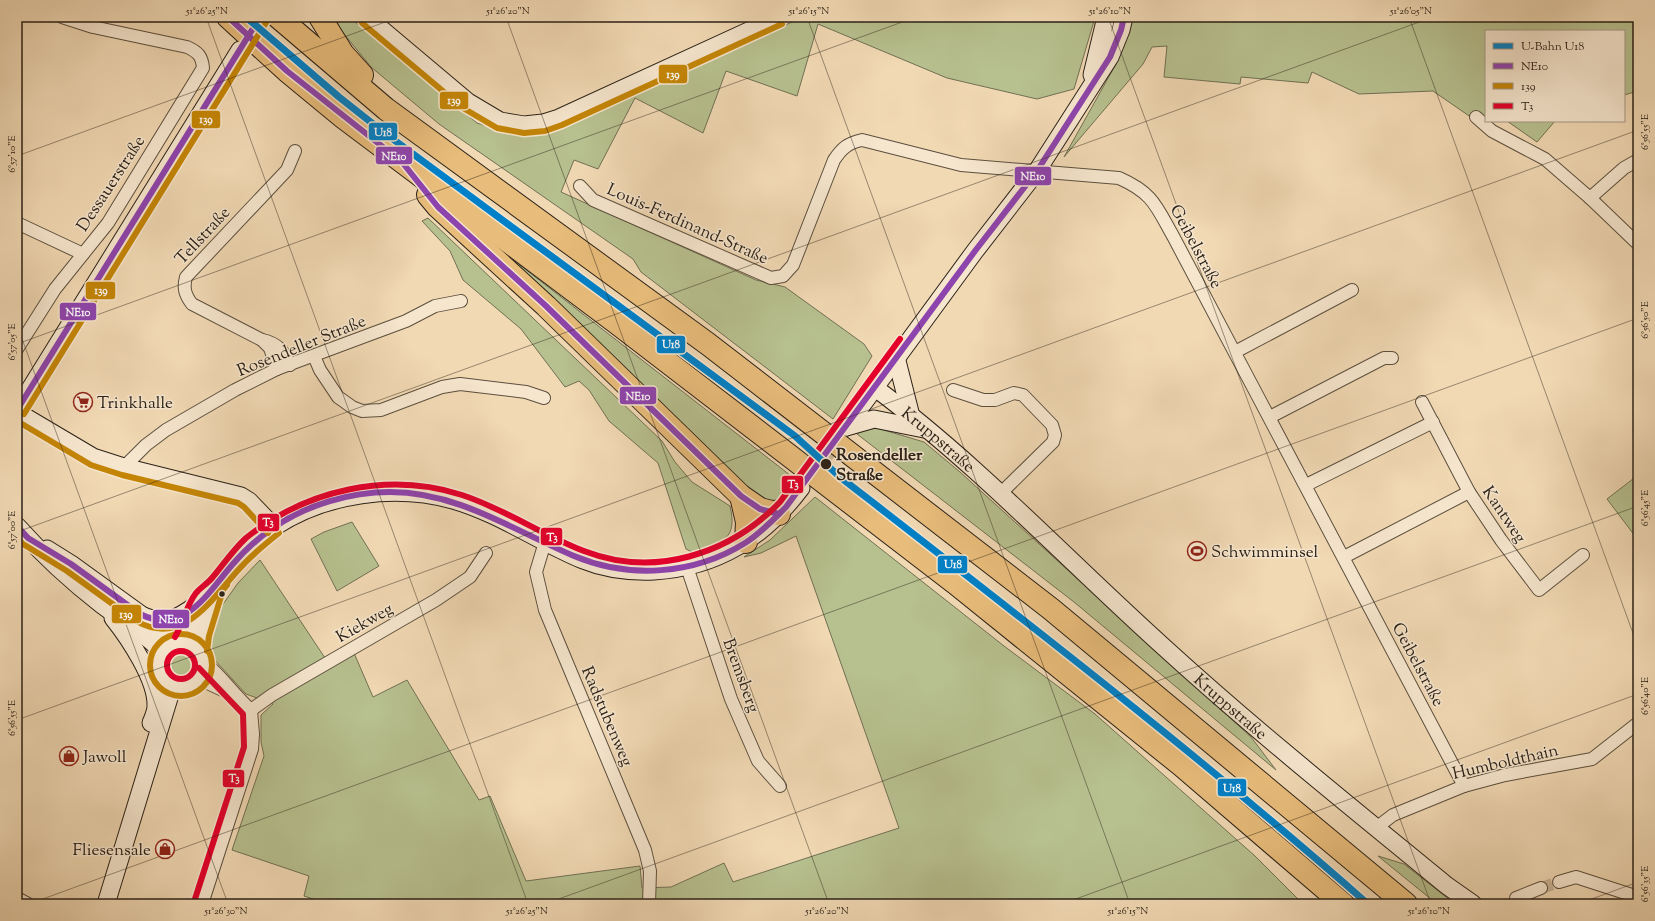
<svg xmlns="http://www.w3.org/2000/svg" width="1655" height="921" font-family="'Sorts Mill Goudy',serif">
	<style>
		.green { fill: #b7c08f; stroke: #717053 }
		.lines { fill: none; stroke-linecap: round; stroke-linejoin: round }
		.street-tunnel { stroke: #c9b495; stroke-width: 12; stroke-dasharray: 12 6; stroke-linecap: butt }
		.secondary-tunnel { stroke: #c9b495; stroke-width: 17; stroke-dasharray: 17 8; stroke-linecap: butt }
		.street-casing { stroke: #5c4f3e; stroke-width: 14 }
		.secondary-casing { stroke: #2b2117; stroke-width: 19 }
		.highway-casing { stroke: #2b2117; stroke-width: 24 }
		.street { stroke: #f6e6ce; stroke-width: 12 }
		.secondary { stroke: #f6e6ce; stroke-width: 17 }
		.highway { stroke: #e8bc7a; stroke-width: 22 }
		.bus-1-casing { stroke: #f6e6ce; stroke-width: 9 }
		.bus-2-casing { stroke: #f6e6ce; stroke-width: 9 }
		.bus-3-casing { stroke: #f6e6ce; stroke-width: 9 }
		.bus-1 { stroke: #8e44ad; stroke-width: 6 }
		.bus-2 { stroke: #c48506; stroke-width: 6 }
		.bus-3 { stroke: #e4002b; stroke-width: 6 }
		.metro-1-casing { stroke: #f6e6ce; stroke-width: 10 }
		.metro-1 { stroke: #0080c8; stroke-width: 7 }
		.ticks { fill: none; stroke: #2b2117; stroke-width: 1; stroke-opacity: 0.45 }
		.stop-dot { fill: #2b2117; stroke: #f6e6ce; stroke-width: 1.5 }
		.labels { text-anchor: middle; stroke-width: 3; stroke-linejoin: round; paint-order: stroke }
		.street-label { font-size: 17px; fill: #2b2117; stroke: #f6e6ce }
		.poi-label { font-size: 17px; fill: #2b2117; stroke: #f6e6ce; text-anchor: start }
		.stop-label { font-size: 17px; font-weight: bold; fill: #2b2117; stroke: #f6e6ce; text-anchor: start }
		.line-badge { stroke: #f6e6ce; stroke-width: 1.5 }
		.badge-label { font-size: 11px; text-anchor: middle; font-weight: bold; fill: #fff }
		.neatline { fill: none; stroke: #2b2117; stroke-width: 1.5 }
		.ticks-label { font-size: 10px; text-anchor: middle; fill: #2b2117 }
	</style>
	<rect width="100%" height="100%" fill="#f1d9b4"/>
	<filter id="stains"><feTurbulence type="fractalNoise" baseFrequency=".005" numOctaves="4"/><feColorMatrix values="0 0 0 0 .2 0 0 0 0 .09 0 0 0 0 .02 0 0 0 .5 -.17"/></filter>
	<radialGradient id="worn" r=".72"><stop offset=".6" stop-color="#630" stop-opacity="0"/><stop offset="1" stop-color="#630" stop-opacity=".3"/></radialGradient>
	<g class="green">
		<polygon points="335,17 349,17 477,123 520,136 567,125 803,17 1094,17 1094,21 1074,89 1037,99 947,78 818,24 797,96 726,71 703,133 635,98 598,169 574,160 561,192 756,280 785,287 864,344 872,356 833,419 641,272 633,259 439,124 371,67 340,29"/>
		<polygon points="1132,17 1638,17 1638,91 1624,95 1624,31 1486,31 1486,119 1475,120 1433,91 1359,94 1312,72 1308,83 1241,77 1240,84 1164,77 1167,46 1152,47 1143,64 1064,157 1116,64"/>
		<polygon points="1507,121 1555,121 1537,142"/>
		<path d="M428 218 662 441 675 462 692 482 730 506C738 540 722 542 694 553L686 549 658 463 609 421 589 390 579 381 565 387 521 329 463 280 450 251 422 221Z"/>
		<polygon points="489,241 795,479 777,500 758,501"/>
		<polygon points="877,428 924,442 960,472 1251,737 1276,770 1074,602 857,434 862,430"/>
		<polygon points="1638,475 1638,540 1607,499"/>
		<polygon points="815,497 1004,646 1095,714 1255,856 1303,904 328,904 304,896 309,876 232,850 264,756 261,742 261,715 273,704 246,694 211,656 208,646 208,637 211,628 221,607 238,583 260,560 327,661 354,653 373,697 407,680 479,800 490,796 526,881 640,866 642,888 671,887 724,863 733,882 899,828 796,536 761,553 744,557 770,540"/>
		<polygon points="352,522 379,566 337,591 311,539 324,532"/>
		<circle cx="181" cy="665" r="11"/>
		<polygon points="1378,856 1404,864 1455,904 1437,904"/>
	</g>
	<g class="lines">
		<polyline class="street-tunnel" points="1541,888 1559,882"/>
		<g class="secondary-tunnel">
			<polyline points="243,45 260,17"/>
			<polyline points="805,483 842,431"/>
		</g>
		<defs>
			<g id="street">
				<polyline points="1476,117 1492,131 1545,159 1590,198 1638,244"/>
				<path d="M580 186 593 200 771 278 783 276 793 265 834 160C842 148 848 143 862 140L961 165 1119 178C1153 193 1156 206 1173 236L1464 786"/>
				<polyline points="1590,198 1624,168 1638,160"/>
				<polyline points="17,223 83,254"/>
				<path d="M262 340 192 304C185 295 183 288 186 277L287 170 295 151"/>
				<path d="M17 349 55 289 108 223 203 68C202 56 198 52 187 47L93 27 62 17"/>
				<polyline points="1235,352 1352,290"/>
				<polyline points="314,356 320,370 338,397 352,407 362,411 381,410 442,387 460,384 526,392 544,398"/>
				<path d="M277 369 270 348 262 340C277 343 284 351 290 365"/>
				<polyline points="953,390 983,400 995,400 1014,393 1023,395 1052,425 1055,435 1053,442 1000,494"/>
				<polyline points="1422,402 1469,492 1501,540 1539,590 1583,555"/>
				<polyline points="1270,417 1384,358 1392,358"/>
				<polyline points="124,467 146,445 166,430 235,390 277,369 406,321 435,306 461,301"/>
				<polyline points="1306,485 1433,422"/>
				<polyline points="545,542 536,572 545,610 645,850 650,871 649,904"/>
				<polyline points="1344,557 1469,492"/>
				<polyline points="687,567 731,699 758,761 780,786"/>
				<polyline points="199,679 231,694"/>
				<polyline points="251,710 272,695 436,600 470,577 486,553"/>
				<polyline points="1376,828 1393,815 1464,786 1505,775 1592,759 1638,723"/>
				<polyline points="1559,882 1576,877 1638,897"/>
				<polyline points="17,898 28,904"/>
				<path d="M202 904 252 749 253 734 251 710C234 695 222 676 204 662"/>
				<polyline points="1522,904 1516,898 1541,888"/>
			</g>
			<g id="secondary">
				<polyline points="367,17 468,102 500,121 524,125 543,123 559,118 779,17"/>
				<polyline points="1092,75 1106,17"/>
				<polyline points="896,357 911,416"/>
				<path id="s1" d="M874 387C979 465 1069 562 1166 649 1256 731 1351 807 1446 885L1473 904"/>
				<polyline points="17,410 240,50"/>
				<polyline points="17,412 93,457 124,467 241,496 249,501 274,527"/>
				<polyline points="846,427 975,251 1037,171 1110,57 1121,30 1124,17"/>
				<polyline points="846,427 874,419 924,429"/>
				<path d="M17 526C43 555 71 581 102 605 122 620 144 632 162 652"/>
				<polyline points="47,549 71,564 140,614 172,643"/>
				<path d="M141 615C167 627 178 618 199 603"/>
				<path d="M113 618C129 638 157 680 156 706 156 712 153 718 151 723"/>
				<path d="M182 641C190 628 193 607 204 596 208 592 212 590 216 586 221 581 226 573 231 566 243 551 258 537 274 527 326 493 395 484 453 500 499 513 539 542 583 560 605 569 630 572 654 571 718 567 764 537 801 488"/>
				<circle cx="181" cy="665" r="23"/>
				<polyline points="199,650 201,634 213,594"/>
				<polyline points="106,904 169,698 170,685"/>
			</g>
			<g id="highway">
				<polyline points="228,17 287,71 344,118 618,324 955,583 1181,765 1343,904"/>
				<polyline points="278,17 386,109 708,344 1051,609 1406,904"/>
				<polyline points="320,17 343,54 362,75"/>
				<polyline points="428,195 438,207 546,306 741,496 760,509 779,514"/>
				<polyline points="741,496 747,522 746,542"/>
			</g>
		</defs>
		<use href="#street" class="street-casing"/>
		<use href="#secondary" class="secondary-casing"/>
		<use href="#highway" class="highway-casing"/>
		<use href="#street" class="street"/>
		<use href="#secondary" class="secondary"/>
		<use href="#highway" class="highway"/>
		<defs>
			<g id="bus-1">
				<polyline points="228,17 287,71 402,162 438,207 546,306 741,496 760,509 779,514"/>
				<polyline points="17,410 260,17"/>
				<path d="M17 526 28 538 71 564 140 614C184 636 207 594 232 565 244 551 258 538 273 528 306 505 350 492 390 492 458 492 513 530 574 556 629 579 694 575 745 543 760 534 773 520 786 507L975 251 1037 171 1110 57 1121 30 1124 17"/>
			</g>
			<g id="bus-2">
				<polyline points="362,23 463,108 497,128 524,133 545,131 562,125 782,24"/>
				<polyline points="24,414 267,21"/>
				<polyline points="17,421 91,465 122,475 238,503 244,507 268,533"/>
				<path d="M17 538 23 544 67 571 136 621C184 648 212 598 240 568 252 555 265 544 279 533"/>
				<circle cx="181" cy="665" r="31"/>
				<polyline points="207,651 209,636 223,590 227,585"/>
			</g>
			<g id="bus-3">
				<path d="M175 637C183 623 186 606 196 593 201 587 207 584 212 578 223 565 233 550 246 538 306 490 388 471 462 495 505 509 542 535 584 551 654 578 729 555 780 502L900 339"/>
				<circle cx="181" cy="665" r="14"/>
				<polyline points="194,902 244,747 243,714 199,668"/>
			</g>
		</defs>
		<use href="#bus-1" class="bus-1-casing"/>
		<use href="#bus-2" class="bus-2-casing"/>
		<use href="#bus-3" class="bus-3-casing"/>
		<use href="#bus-1" class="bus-1"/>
		<use href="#bus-2" class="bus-2"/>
		<use href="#bus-3" class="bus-3"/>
		<defs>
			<path id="metro-1" d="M246 17 339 97 382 131 795 436 840 477C1019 616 1198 754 1368 904"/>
		</defs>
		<use href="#metro-1" class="metro-1-casing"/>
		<use href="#metro-1" class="metro-1"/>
	</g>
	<path class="ticks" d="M206 17 528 904M506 17 829 904M807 17 1130 904M1108 17 1431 904M1409 17 1638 647M17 156 399 17M17 325 228 904M17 344 916 17M17 532 1433 17M17 720 1638 130M29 904 1638 318M545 904 1638 506M1062 904 1638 694M1578 904 1638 882"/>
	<defs>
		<symbol id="supermarket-ring" viewBox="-11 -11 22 22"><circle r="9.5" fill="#f6e6ce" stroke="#8f2418" stroke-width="1.5"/><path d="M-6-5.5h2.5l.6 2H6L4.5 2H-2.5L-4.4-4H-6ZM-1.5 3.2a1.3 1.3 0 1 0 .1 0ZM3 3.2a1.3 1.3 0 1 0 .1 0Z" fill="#8f2418"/></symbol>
		<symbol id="stadium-ring" viewBox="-11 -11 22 22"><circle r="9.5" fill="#f6e6ce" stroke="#8f2418" stroke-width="1.5"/><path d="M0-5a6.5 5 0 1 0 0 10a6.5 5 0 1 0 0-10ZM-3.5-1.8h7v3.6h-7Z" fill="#8f2418"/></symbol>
		<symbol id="shop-ring" viewBox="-11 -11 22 22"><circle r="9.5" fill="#f6e6ce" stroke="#8f2418" stroke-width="1.5"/><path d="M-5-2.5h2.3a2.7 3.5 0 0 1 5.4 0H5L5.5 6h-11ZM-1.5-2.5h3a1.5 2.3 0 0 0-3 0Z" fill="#8f2418"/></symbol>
	</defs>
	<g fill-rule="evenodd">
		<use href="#supermarket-ring" x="72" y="391" width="22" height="22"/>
		<use href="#stadium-ring" x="1186" y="540" width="22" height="22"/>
		<use href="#shop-ring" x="58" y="745" width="22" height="22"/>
		<use href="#shop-ring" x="154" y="838" width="22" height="22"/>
	</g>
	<g class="stop-dot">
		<circle cx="826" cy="464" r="6"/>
		<circle cx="222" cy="594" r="3.5"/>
	</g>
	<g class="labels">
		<g class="street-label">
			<text transform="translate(110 183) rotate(-57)" y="6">Dessauerstraße</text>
			<text transform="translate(688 223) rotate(24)" y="6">Louis-Ferdinand-Straße</text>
			<text transform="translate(202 235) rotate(-47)" y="6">Tellstraße</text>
			<text transform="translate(1197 246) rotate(62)" y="6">Geibelstraße</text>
			<text transform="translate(301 345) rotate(-22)" y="6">Rosendeller Straße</text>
			<text dy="6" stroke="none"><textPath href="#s1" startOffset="83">Kruppstraße</textPath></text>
			<text transform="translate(1505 514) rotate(56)" y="6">Kantweg</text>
			<text transform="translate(364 622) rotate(-30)" y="6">Kiekweg</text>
			<text transform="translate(1419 664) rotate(62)" y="6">Geibelstraße</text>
			<text transform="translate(742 675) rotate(70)" y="6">Bremsberg</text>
			<text dy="6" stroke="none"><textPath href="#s1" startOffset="479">Kruppstraße</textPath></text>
			<text transform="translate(608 716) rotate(67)" y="6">Radstubenweg</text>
			<text transform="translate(1505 761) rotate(-13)" y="6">Humboldthain</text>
		</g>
		<g class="poi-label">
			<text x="97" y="408">Trinkhalle</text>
			<text x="1211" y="557">Schwimminsel</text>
			<text x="83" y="762">Jawoll</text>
			<text x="151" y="855" text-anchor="end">Fliesensale</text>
		</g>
		<g class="stop-label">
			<text x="836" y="460">Rosendeller<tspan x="836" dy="20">Straße</tspan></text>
		</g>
	</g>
	<g class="line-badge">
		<rect x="658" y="64" width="30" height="20" rx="4" fill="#c48506"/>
		<rect x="439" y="91" width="30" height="19" rx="4" fill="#c48506"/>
		<rect x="191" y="110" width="30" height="19" rx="4" fill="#c48506"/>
		<rect x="368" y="122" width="30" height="19" rx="4" fill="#0080c8"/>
		<rect x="375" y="146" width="38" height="19" rx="4" fill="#8e44ad"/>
		<rect x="1014" y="166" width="38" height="20" rx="4" fill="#8e44ad"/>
		<rect x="85" y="281" width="31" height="19" rx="4" fill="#c48506"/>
		<rect x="59" y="302" width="38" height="19" rx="4" fill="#8e44ad"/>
		<rect x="656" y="335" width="30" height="19" rx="4" fill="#0080c8"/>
		<rect x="619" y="386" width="38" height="19" rx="4" fill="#8e44ad"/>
		<rect x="781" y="475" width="23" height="19" rx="4" fill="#e4002b"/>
		<rect x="257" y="513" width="23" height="19" rx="4" fill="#e4002b"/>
		<rect x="540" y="527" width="23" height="19" rx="4" fill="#e4002b"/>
		<rect x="937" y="555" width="31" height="19" rx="4" fill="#0080c8"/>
		<rect x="111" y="604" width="31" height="20" rx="4" fill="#c48506"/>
		<rect x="152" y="609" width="38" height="20" rx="4" fill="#8e44ad"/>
		<rect x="222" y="769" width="23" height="19" rx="4" fill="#e4002b"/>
		<rect x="1217" y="778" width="30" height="19" rx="4" fill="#0080c8"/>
	</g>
	<g class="badge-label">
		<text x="673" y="78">139</text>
		<text x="454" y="104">139</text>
		<text x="206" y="123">139</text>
		<text x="383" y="136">U18</text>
		<text x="394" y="160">NE10</text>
		<text x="1033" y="180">NE10</text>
		<text x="101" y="294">139</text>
		<text x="78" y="316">NE10</text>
		<text x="671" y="348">U18</text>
		<text x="638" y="400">NE10</text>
		<text x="793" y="488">T3</text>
		<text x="268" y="526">T3</text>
		<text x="552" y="541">T3</text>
		<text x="953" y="568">U18</text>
		<text x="126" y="618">139</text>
		<text x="171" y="623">NE10</text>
		<text x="234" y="782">T3</text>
		<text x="1232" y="792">U18</text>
	</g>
	<rect width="1655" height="921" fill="none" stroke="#f1d9b4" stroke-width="44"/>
	<rect x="1485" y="30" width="140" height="92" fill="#f6e6ce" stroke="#a59785"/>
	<rect x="1493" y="43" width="20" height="6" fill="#0080c8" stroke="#a59785"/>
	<text x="1521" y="50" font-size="12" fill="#2b2117">U-Bahn U18</text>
	<rect x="1493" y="63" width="20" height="6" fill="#8e44ad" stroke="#a59785"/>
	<text x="1521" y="70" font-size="12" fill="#2b2117">NE10</text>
	<rect x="1493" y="83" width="20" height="6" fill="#c48506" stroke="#a59785"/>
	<text x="1521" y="90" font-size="12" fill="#2b2117">139</text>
	<rect x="1493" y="103" width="20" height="6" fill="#e4002b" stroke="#a59785"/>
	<text x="1521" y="110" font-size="12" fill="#2b2117">T3</text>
	<rect x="22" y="22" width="1611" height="877" class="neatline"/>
	<g class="ticks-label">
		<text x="207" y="14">51°26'25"N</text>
		<text x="508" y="14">51°26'20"N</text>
		<text x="809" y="14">51°26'15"N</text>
		<text x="1110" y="14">51°26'10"N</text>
		<text x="1411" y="14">51°26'05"N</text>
		<text transform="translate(1644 132) rotate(-90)" y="4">6°56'55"E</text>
		<text transform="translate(11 154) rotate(-90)" y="4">6°57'10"E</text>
		<text transform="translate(1644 320) rotate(-90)" y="4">6°56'50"E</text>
		<text transform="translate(11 342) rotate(-90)" y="4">6°57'05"E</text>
		<text transform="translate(1644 508) rotate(-90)" y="4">6°56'45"E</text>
		<text transform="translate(11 530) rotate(-90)" y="4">6°57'00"E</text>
		<text transform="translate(1644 696) rotate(-90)" y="4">6°56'40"E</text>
		<text transform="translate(11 718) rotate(-90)" y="4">6°56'55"E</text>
		<text transform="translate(1644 884) rotate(-90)" y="4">6°56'35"E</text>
		<text x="226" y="914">51°26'30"N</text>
		<text x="527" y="914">51°26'25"N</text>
		<text x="827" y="914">51°26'20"N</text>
		<text x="1128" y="914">51°26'15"N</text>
		<text x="1429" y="914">51°26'10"N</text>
	</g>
	<rect width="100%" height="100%" filter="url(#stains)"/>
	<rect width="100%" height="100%" fill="url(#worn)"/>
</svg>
